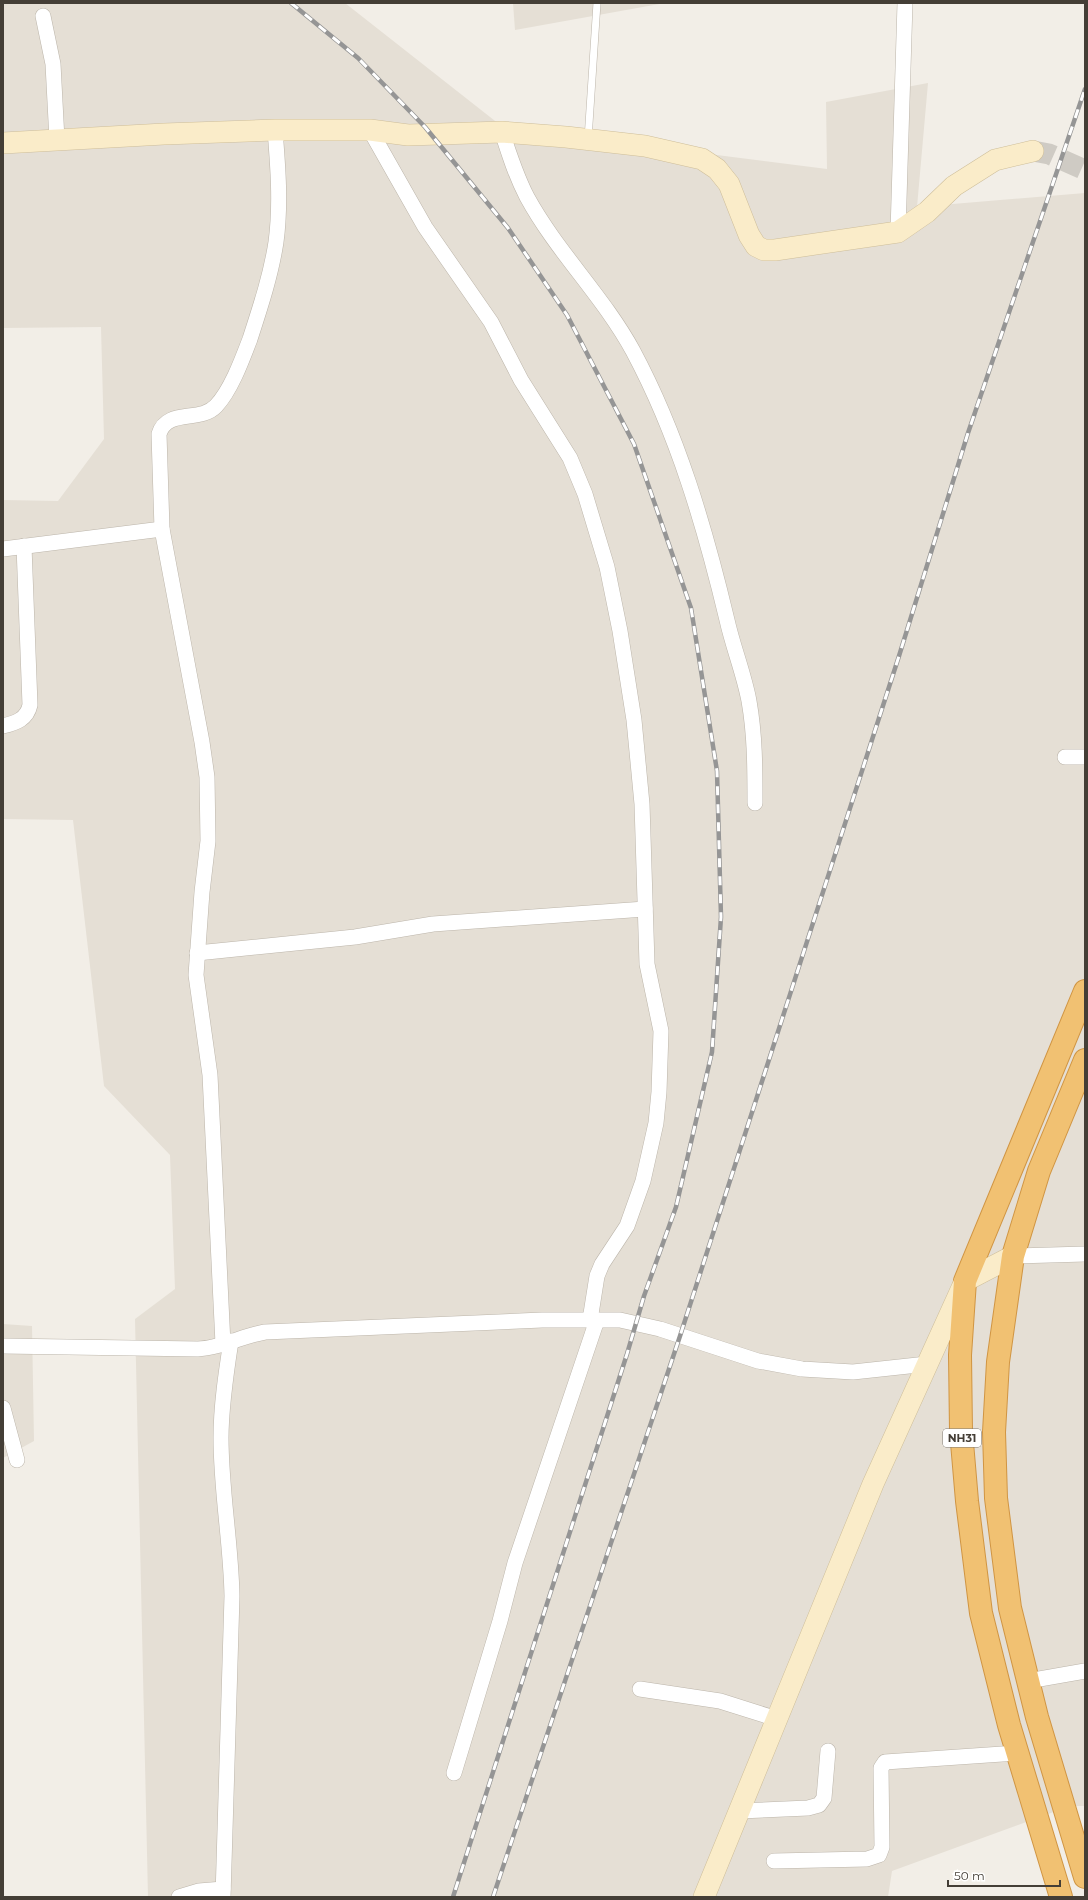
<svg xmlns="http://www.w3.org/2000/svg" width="1088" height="1900" font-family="Montserrat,sans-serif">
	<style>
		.residential { fill: #e5dfd5 }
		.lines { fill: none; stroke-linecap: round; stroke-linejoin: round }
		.secondary-tunnel { stroke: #cfcbc4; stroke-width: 21; stroke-dasharray: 21 10; stroke-linecap: butt }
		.lane-casing { stroke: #bcb5aa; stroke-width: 8 }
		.street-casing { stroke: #bcb5aa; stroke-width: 16 }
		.secondary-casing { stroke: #cebe9a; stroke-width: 22 }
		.highway-casing { stroke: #d09543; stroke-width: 24 }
		.lane { stroke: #fff; stroke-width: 7 }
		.street { stroke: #fff; stroke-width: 15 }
		.secondary { stroke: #faecc9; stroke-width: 21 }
		.highway { stroke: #f1c172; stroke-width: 22 }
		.rail-casing { stroke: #959595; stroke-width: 4.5 }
		.rail { stroke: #fff; stroke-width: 3; stroke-dasharray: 9; stroke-linecap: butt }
		.labels { text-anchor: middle; stroke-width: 3.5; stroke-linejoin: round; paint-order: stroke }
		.shield { fill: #fff; stroke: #7c7872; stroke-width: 1 }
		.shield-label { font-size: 11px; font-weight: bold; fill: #443e36 }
	</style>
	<rect width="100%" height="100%" fill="#f2eee7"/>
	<g class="residential">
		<polygon points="3,3 345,3 504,128 827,169 826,102 928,83 917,207 1085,193 1085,1806 1070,1806 892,1871 888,1897 148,1897 135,1319 175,1289 170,1155 104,1086 73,820 3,819 3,500 58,501 104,439 101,327 3,328"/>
		<polygon points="513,3 665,3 515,30"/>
		<polygon points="3,1324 32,1326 34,1441 3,1458"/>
	</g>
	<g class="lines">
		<polyline class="secondary-tunnel" points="1033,151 1049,154 1085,170"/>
		<defs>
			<polyline id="lane" points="588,139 597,3"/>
			<g id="street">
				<polyline points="43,16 53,64 57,140"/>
				<polyline points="370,130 425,227 491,322 521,380 570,458 585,494 607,567 620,631 634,720 642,804 647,964 661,1031 659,1092 656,1123 643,1181 627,1226 602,1264 597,1276 590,1320"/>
				<path d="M502 132C509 154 516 176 527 197 557 252 603 296 633 351 678 435 705 528 727 620 733 647 744 674 749 701 755 735 755 769 755 803"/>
				<polyline points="898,232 905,3"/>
				<polyline points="3,549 162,529"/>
				<path d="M3 726C16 723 27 719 30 705L24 546"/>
				<polyline points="1065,757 1085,757"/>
				<polyline points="197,953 355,937 433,924 645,909"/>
				<polyline points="1013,1256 1085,1254"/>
				<path d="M223 1344 210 1075 196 975 202 892 208 841 207 777 202 742 162 529 159 434C167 408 200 423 216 406 231 390 242 360 250 339 260 308 271 275 276 242 281 205 278 167 275 130"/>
				<path d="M3 1346 198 1349C221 1348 242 1336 265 1332L542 1320H620L660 1329 758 1361 802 1369 853 1372 927 1364"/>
				<polyline points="3,1408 17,1460"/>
				<polyline points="1028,1681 1085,1671"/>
				<polyline points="640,1689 720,1701 777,1719"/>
				<polyline points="454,1773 500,1621 515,1563 597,1320"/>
				<polyline points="739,1811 808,1808 819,1805 824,1798 828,1751"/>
				<polyline points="774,1861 867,1859 879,1855 882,1847 881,1768 885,1762 1017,1753"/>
				<polyline points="179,1897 199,1891 223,1889"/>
				<path d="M223 1897 232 1596C231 1543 221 1491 221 1438 221 1406 226 1373 231 1341"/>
			</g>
			<g id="secondary">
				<polyline points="3,143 164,134 275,130 370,130 408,135 502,132 566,137 645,146 702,159 717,169 729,184 749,235 756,246 764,250 775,250 898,232 927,212 954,186 995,160 1033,151"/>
				<polyline points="704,1897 873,1484 965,1281 1013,1256"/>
			</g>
			<g id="highway">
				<polyline points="1085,1060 1039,1171 1013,1256 998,1362 994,1432 996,1498 1010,1608 1037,1717 1085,1877"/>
				<polyline points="1061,1897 1009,1725 981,1613 967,1501 961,1431 960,1355 965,1281 1085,991"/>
			</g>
		</defs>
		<use href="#lane" class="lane-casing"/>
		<use href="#street" class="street-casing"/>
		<use href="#secondary" class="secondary-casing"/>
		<use href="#highway" class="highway-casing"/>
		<use href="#lane" class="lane"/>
		<use href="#street" class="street"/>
		<use href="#secondary" class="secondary"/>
		<use href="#highway" class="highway"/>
		<defs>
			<g id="rail">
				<polyline points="291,3 358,58 425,127 508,228 567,315 634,444 691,608 717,771 721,917 712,1052 676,1207 644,1296 627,1354 453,1897"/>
				<polyline points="493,1897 680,1336 899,656 968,433 1085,89"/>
			</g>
		</defs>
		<use href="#rail" class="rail-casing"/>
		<use href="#rail" class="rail"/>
	</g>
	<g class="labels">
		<rect class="shield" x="943" y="1429" width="38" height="18" rx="3"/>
		<g class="shield-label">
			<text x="962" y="1442">NH31</text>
		</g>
	</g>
	<rect width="1088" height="1900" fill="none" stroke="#443e36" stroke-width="8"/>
	<path d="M948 1880v6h112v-6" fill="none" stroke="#443e36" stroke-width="2"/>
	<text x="954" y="1880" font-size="12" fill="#443e36" stroke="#ffffff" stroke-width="3" paint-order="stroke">50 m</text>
</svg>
